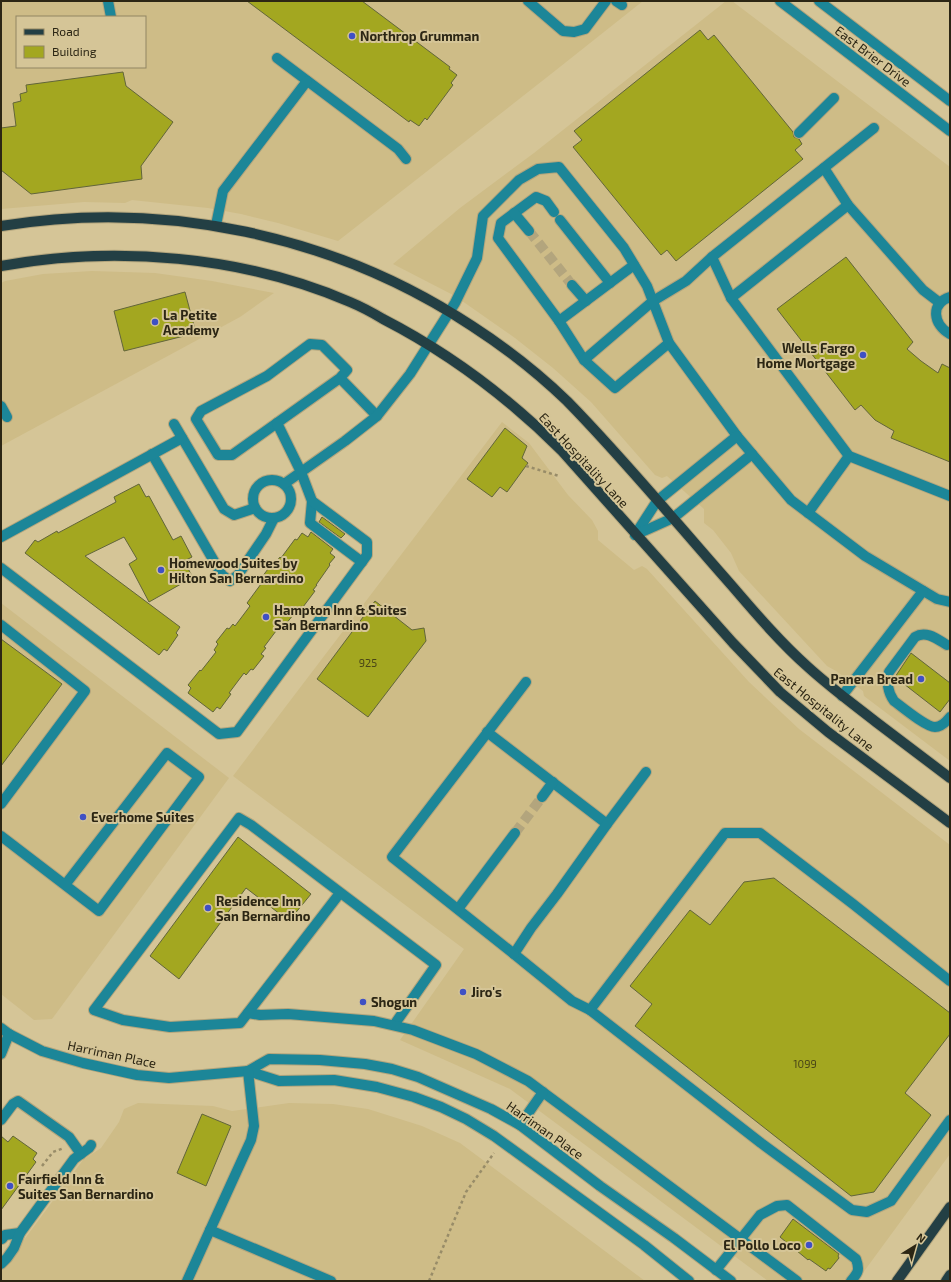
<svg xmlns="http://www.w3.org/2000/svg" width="951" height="1282" font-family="'Exo 2',sans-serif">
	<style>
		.built { fill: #cebc87; fill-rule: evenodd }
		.building { fill: #a3a720; stroke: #62653a }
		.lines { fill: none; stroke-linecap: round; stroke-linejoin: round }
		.minor-tunnel { stroke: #b3a57d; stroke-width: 10; stroke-dasharray: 10 5; stroke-linecap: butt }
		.minor-casing { stroke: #b3a57d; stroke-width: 12 }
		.major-casing { stroke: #b3a57d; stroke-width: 12 }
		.path { stroke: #988c68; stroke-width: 2.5; stroke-dasharray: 3 3; stroke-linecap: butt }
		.minor { stroke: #1c8698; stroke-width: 10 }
		.major { stroke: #233f44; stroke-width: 10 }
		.poi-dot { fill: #3f50c4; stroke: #d5c597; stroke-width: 1.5 }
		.labels { text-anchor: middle; stroke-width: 4; stroke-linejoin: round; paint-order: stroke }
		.number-label { font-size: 11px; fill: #4a4617 }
		.poi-label { font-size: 13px; font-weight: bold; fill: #2c2614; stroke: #d5c597; text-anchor: start }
		.street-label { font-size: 13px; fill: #2c2614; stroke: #d5c597 }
	</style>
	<rect width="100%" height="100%" fill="#d5c597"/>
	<g class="built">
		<path d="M1 1H643L551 74 338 241 278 223 241 214 208 208 132 200 125 203 84 202 1 209ZM17 17H145V67H17Z"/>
		<polygon points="726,1 732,1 950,167 950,761 864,696 863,691 836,671 827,666 739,571 731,553 713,530 704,523 704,509 667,476 662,478 655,475 591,402 553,368 515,338 455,296 393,264 460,208 534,153"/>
		<polygon points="92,271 155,273 212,281 274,293 240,317 1,446 1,283 5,281 43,274"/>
		<polygon points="502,422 529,443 568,495 592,520 598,531 598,540 634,570 642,566 647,569 749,682 799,729 950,845 950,1154 857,1281 768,1281 510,1089 400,1040 464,949 233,776"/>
		<polygon points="1,603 229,778 52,1019 34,1020 1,994"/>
		<polygon points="138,1103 213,1106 232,1111 289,1103 333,1104 368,1109 422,1126 460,1143 645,1281 1,1281 1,1271 83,1160 101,1148 119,1122 124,1109"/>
	</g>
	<g class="building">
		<polygon points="247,1 362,1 450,67 449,69 457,75 451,83 453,85 427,120 425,118 419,126 410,120 409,122"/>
		<polygon points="700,30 708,40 714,35 793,132 794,137 799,139 802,144 795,150 803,159 676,261 667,250 661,255 573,147 582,140 574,131"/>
		<polygon points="123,72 126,86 173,122 141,166 142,179 31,194 1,170 1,128 16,126 13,103 21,101 20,94 27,92 26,85"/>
		<polygon points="846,257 913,342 907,349 921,361 938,373 942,364 950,368 950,462 891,438 894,431 875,420 861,405 855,410 777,309"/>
		<polygon points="185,292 196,333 124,351 114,311"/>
		<polygon points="505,428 527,446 522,458 528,463 507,492 500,487 492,497 467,479"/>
		<polygon points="139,484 146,497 149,496 173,540 181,536 192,557 184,561 192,576 180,583 181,584 149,602 129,564 137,559 124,537 85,556 180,627 176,633 178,635 167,651 164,649 159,655 25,553 35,540 38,542 57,531 58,533 116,502 114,497"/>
		<polygon points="322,517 345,534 341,538 319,522"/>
		<polygon points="311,532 333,549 330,553 335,557 329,564 330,565 316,585 317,585 313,590 315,591 303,607 301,606 298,611 297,610 282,629 279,627 264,647 266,648 261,654 264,656 253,670 251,669 246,675 244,673 229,693 231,694 220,709 217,707 213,712 188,693 191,688 188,685 200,670 201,671 216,652 214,650 218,644 216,642 227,628 229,629 233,624 235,626 250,606 247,603 261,584 260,583 263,578 262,577 274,561 276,562 280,557 281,558 295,539 297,540 302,533 308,537"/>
		<polygon points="375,601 412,630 424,628 426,641 368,717 317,679"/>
		<polygon points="1,639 62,684 1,766"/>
		<polygon points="911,653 950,683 950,699 940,712 895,677"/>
		<polygon points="238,837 311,894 289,921 246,888 179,979 150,956"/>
		<polygon points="774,878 950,1013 950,1034 905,1093 931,1115 874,1192 851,1196 635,1026 652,1004 630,986 690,910 710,925 744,882"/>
		<polygon points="202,1114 231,1126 206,1186 177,1173"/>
		<polygon points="1,1136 8,1142 13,1136 37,1153 33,1159 36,1162 1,1210"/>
		<polygon points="793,1219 839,1254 838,1256 839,1258 830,1269 828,1268 826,1271 809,1259 808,1260 780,1237"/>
	</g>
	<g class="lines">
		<g class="minor-tunnel">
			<polyline points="529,231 572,285"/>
			<polyline points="515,833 542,797"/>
		</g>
		<defs>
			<g id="minor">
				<polyline points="108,1 111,17"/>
				<polyline points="528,1 563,31 574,32 585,29 606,1"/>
				<polyline points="616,1 622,5"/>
				<polyline points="780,1 950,131"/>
				<polyline points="819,1 950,101"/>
				<polyline points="277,58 398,149 406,159"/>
				<polyline points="799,133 834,98"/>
				<polyline points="824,168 848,205 923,290 940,303"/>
				<polyline points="554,212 546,201 536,197 501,223 498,238 559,321"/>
				<polyline points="514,213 529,231"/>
				<polyline points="560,220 610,283"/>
				<polyline points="216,225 223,191 307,81"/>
				<polyline points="712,257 731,298 849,456 950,496"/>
				<polyline points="634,265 559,321 584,360 615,388 669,343"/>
				<polyline points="572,285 586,301"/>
				<path d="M950 297C930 303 933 325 950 334"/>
				<polyline points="731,298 848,205"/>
				<polyline points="584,360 653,301 686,281 712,257 874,128"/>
				<polyline points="340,378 347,370 322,345 310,344 267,376 201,411 196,419 218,455 232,455 340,378 377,416"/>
				<polyline points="1,406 7,417"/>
				<polyline points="174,424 224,509 234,515 255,508"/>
				<polyline points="152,454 222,575 230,581 238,575 266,534 274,518"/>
				<circle cx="272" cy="499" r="19"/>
				<polyline points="284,484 345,441 377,416 410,374 455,303 477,258 483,216 519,180 538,169 559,167 624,248 647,286 669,343 737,436 791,500 865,556 937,599 950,602"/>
				<polyline points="312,501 310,523 362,562"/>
				<polyline points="808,513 849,456"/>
				<polyline points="635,535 657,501 737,436"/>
				<polyline points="635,535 673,518 752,454"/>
				<polyline points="1,537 182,438"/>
				<polyline points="1,568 219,734 237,732 367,555 367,542 312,501 301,472 277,423"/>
				<polyline points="1,625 85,691 1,804"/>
				<path d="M947 645C937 639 926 630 915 637L889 672C886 681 888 693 894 701 902 707 926 727 935 727 941 727 946 722 950 717"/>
				<polyline points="842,696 923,591"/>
				<polyline points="487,732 607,824"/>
				<polyline points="646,772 607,824 557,894 531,928 514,954 572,1001 590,1010 725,833 760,833 853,904 950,981"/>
				<polyline points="542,797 553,782"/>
				<polyline points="1,836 99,911 199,777 167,753 65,885"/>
				<polyline points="340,893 240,1023 170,1027 123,1020 94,1010 239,818 251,825 436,965 394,1025"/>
				<polyline points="458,909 515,833"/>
				<polyline points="514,954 392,857 526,682"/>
				<polyline points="590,1010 761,1143 852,1210 867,1212 891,1201 950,1120"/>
				<polyline points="248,1013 260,1015 288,1014 374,1021 413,1030 476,1054 528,1081 797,1281"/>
				<polyline points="1,1028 9,1034 42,1051 83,1063 137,1075 169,1078 248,1071 269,1059 320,1060 365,1064 392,1069 418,1077 491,1109 520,1125 600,1186 674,1238 731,1281"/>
				<polyline points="1,1054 9,1034"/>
				<polyline points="248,1071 279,1081 334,1080 377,1087 414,1097 441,1107 466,1119 494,1136 644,1245 689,1281"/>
				<polyline points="248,1071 254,1126 251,1140 210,1230 331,1281"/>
				<polyline points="1,1120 13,1104 18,1101 69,1137 81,1154"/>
				<polyline points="520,1125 543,1092"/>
				<polyline points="2,1239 5,1235 20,1233"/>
				<polyline points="1,1264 7,1258 14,1248 20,1233 74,1159 89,1148 91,1145"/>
				<path d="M716 1270 760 1215 777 1206 787 1205 856 1259C860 1270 858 1273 851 1281"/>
				<polyline points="187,1281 210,1230"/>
			</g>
			<g id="major">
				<path d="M1 226C164 199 334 235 472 326 506 348 538 373 567 401 625 460 678 525 733 587 757 615 781 643 808 667 830 687 853 704 876 722 901 741 925 759 950 778"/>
				<path d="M1 266C115 245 244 256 350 302 362 307 373 313 383 319 451 354 508 397 562 451L733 643 780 692 828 732 950 823"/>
				<polyline points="897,1281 950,1207"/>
				<polyline points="946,1281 950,1275"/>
			</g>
		</defs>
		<use href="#minor" class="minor-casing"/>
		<use href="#major" class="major-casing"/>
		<g class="path">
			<polyline points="526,466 559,476"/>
			<polyline points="42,1166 53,1152 64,1148"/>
			<polyline points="429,1281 466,1192 494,1153"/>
		</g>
		<use href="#minor" class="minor"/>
		<use href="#major" class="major"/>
	</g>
	<g class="poi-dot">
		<circle cx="352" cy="36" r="4"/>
		<circle cx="155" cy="322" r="4"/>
		<circle cx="863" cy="355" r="4"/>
		<circle cx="161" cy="570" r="4"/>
		<circle cx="266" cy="617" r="4"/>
		<circle cx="921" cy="679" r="4"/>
		<circle cx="83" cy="817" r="4"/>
		<circle cx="208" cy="908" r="4"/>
		<circle cx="463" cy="992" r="4"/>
		<circle cx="363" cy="1002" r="4"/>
		<circle cx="10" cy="1186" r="4"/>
		<circle cx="809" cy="1245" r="4"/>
	</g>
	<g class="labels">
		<g class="number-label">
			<text x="368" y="667">925</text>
			<text x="805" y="1068">1099</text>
		</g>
		<g class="poi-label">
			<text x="360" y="41">Northrop Grumman</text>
			<text x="163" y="320">La Petite<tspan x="163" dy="15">Academy</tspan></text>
			<text x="855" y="353" text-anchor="end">Wells Fargo<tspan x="855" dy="15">Home Mortgage</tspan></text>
			<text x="169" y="568">Homewood Suites by<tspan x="169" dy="15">Hilton San Bernardino</tspan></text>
			<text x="274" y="615">Hampton Inn &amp; Suites<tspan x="274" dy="15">San Bernardino</tspan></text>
			<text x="913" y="684" text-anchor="end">Panera Bread</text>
			<text x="91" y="822">Everhome Suites</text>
			<text x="216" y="906">Residence Inn<tspan x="216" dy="15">San Bernardino</tspan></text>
			<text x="471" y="997">Jiro's</text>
			<text x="371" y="1007">Shogun</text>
			<text x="18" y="1184">Fairfield Inn &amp;<tspan x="18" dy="15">Suites San Bernardino</tspan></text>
			<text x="801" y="1250" text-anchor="end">El Pollo Loco</text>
		</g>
		<g class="street-label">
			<text transform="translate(873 56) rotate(37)" y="5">East Brier Drive</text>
			<text transform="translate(584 460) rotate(47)" y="5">East Hospitality Lane</text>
			<text transform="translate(824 709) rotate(39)" y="5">East Hospitality Lane</text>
			<text transform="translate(112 1054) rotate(12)" y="5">Harriman Place</text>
			<text transform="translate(545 1130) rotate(35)" y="5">Harriman Place</text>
		</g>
	</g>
	<rect width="951" height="1282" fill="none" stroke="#2c2614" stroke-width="4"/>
	<rect x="16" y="16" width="130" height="52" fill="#d5c597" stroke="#918563"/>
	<rect x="24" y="29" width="20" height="6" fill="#233f44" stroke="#918563"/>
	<text x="52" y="36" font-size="12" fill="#2c2614">Road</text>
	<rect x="24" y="46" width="20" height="12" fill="#a3a720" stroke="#918563"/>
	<text x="52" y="56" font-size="12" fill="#2c2614">Building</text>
	<g transform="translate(915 1246) rotate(37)" stroke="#d5c597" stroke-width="3" paint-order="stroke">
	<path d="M0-3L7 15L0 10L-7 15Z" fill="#2c2614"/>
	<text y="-6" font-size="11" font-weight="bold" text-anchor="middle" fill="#2c2614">N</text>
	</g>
</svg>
